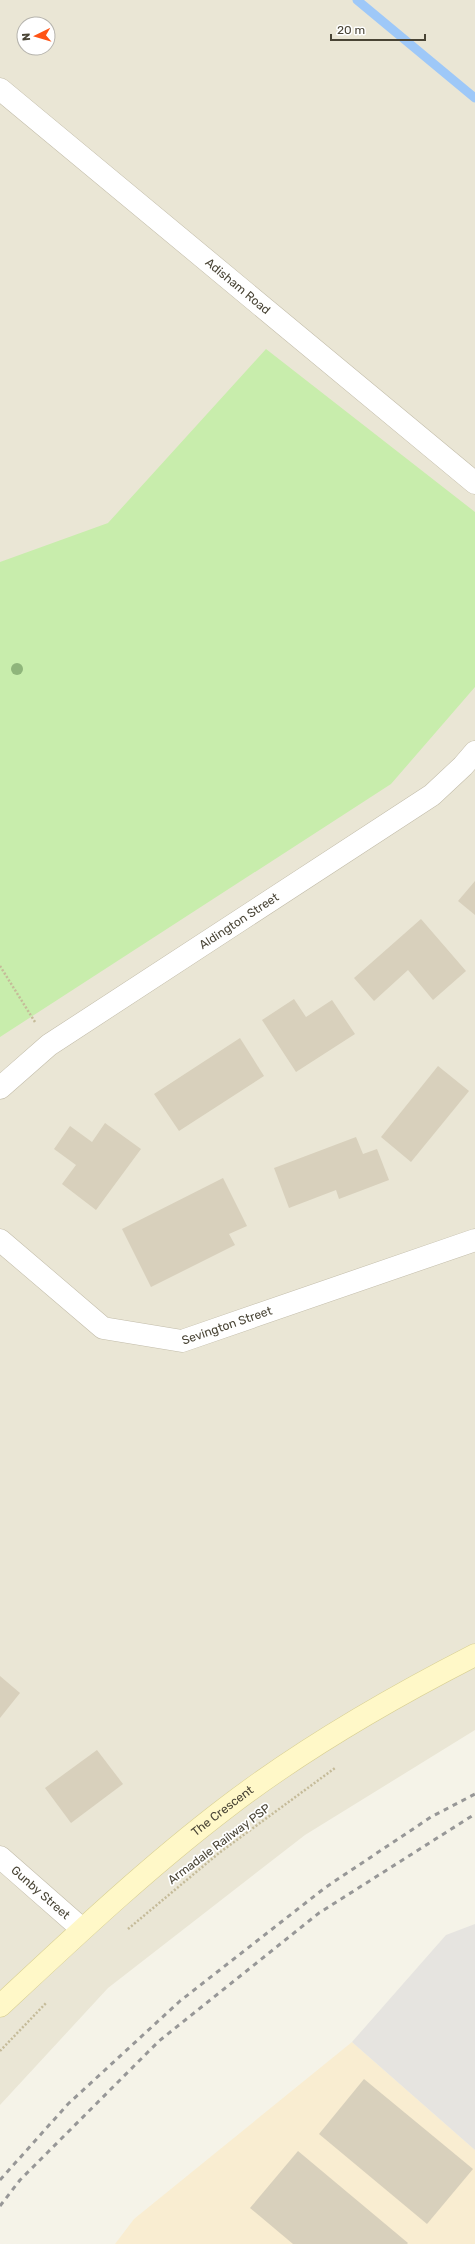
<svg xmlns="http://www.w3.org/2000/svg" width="475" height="2244" font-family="Rubik,sans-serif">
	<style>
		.residential { fill: #eae6d5; fill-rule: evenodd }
		.commercial { fill: #f9edd1 }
		.green { fill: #c8edac }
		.parking { fill: #e6e4e0 }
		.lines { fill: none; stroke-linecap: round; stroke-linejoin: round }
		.stream { stroke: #9ec8f8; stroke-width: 9 }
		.building { fill: #d8d0bc }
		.minor-casing { stroke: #c2bca9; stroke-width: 23 }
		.secondary-casing { stroke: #d9d093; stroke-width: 23 }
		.path { stroke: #c5bb99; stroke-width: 2.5; stroke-dasharray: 2 2; stroke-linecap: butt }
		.minor { stroke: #fff; stroke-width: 22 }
		.secondary { stroke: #fff8c8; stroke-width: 22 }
		.rail { stroke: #979797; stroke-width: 3; stroke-dasharray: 5 5; stroke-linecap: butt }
		.tree { fill: #8fb57b }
		.labels { text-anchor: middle; stroke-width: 3.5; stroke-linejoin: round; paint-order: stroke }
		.street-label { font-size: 12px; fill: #494435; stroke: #fff }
	</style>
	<rect width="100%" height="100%" fill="#f5f3e8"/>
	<path class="residential" d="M0 0H475V1730L305 1835 108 1988 0 2105ZM24 24H48V48H24Z"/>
	<polygon class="commercial" points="352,2042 475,2150 475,2244 115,2244 134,2219"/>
	<polygon class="green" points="266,349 475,512 475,687 391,784 0,1037 0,562 108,523"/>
	<polygon class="parking" points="475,1924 475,2150 352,2042 446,1935"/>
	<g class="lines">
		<polyline class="stream" points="357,0 475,98"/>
	</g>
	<g class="building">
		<polygon points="475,881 475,915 458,901"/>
		<polygon points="421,919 466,971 433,1000 408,970 374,1001 354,978"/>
		<polygon points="294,999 306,1017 332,1000 355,1034 296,1072 262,1020"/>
		<polygon points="240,1038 264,1076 179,1131 154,1094"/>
		<polygon points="438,1066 469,1091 411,1162 381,1137"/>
		<polygon points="105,1123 141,1149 96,1210 62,1184 76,1165 54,1149 70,1126 92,1142"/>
		<polygon points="356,1137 363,1154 377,1149 389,1180 339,1199 336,1190 289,1208 274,1168"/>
		<polygon points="223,1178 247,1226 229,1234 235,1245 151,1287 122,1229"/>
		<polygon points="0,1676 20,1693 0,1718"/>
		<polygon points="97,1750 123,1784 71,1823 45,1788"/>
		<polygon points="364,2079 473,2169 427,2224 319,2134"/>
		<polygon points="298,2151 408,2243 407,2244 293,2244 250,2208"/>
	</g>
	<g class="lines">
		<defs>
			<g id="minor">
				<path id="s1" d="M0 89 475 483"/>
				<path id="s2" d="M0 1088 49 1045 432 795 463 766 475 752"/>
				<path id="s3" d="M0 1240 103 1328 182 1341 475 1240"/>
				<path id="s4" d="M0 1857 82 1929"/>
			</g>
			<g id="secondary">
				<path id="s5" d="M0 2006C74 1937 147 1868 227 1807 304 1748 389 1699 475 1655"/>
			</g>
		</defs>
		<use href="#minor" class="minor-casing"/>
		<use href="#secondary" class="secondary-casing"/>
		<g class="path">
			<polyline points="0,966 35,1022"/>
			<polyline points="128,1929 219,1853 335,1768"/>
			<polyline points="0,2051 47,2002"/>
		</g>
		<use href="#minor" class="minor"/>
		<use href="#secondary" class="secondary"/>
		<g class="rail">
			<polyline points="0,2180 68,2104 180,2001 326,1887 431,1817 475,1794"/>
			<polyline points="0,2206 20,2180 159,2041 319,1913 475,1814"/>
		</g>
	</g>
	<circle class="tree" cx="17" cy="669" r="6"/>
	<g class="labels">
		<g class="street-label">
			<text dy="4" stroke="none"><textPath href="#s1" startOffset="309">Adisham Road</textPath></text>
			<text dy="4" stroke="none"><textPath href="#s2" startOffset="292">Aldington Street</textPath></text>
			<text dy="4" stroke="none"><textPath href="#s3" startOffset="263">Sevington Street</textPath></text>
			<text dy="4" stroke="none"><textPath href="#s5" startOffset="296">The Crescent</textPath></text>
			<text transform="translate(219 1844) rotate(-37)" y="4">Armadale Railway PSP</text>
			<text dy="4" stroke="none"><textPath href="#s4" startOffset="54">Gunby Street</textPath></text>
		</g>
	</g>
	<g transform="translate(36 36) rotate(265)"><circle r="19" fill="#ffffff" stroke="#b6b4ae"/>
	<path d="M0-3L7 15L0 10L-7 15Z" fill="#ff5415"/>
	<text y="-6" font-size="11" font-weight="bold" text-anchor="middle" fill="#494435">N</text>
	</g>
	<path d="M331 34v6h94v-6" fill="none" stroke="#494435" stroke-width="2"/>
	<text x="337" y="34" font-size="12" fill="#494435" stroke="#ffffff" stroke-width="3" paint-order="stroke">20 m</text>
</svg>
